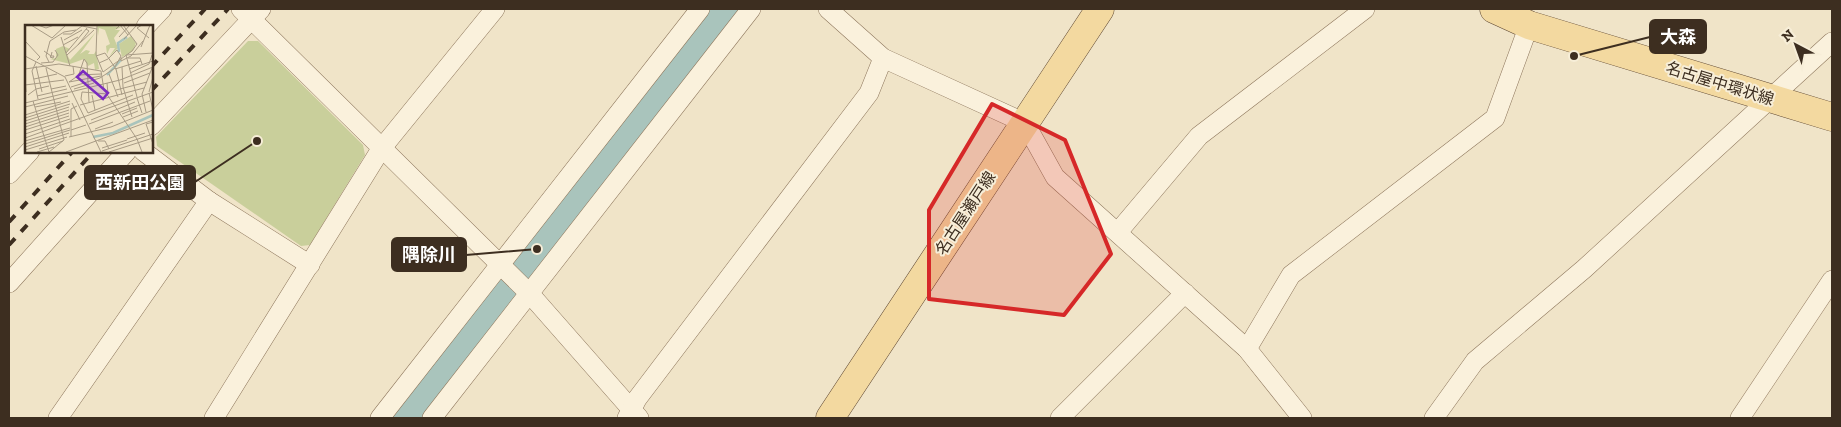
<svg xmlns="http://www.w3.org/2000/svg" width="1841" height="427" font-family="'Zilla Slab','Noto Sans JP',serif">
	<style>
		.green { fill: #c9cf9b }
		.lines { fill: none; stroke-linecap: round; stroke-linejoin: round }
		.river { stroke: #a9c4bc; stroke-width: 41 }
		.street-casing { stroke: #8d765c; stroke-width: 20 }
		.primary-casing { stroke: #5b4430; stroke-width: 29 }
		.street { stroke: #faf1dc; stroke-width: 19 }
		.primary { stroke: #f3d9a0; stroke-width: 28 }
		.rail { stroke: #3d2e20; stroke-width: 4; stroke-dasharray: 9 9; stroke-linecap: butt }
		.marked { fill: #d62828; fill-opacity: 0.2; stroke: #d62828; stroke-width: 4; stroke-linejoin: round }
		.labels { text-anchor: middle; stroke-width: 4; stroke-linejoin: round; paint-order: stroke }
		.street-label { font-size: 16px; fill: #3d2e20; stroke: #f7eed8 }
		.inset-river { fill: none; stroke: #a9c4bc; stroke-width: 2.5 }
		.inset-road { fill: none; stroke: #a89b85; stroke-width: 1 }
		.view { fill: #7b2cbf; fill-opacity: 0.15; stroke: #7b2cbf; stroke-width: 2.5 }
		.inset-edge { fill: none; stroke: #3d2e20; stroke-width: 2.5 }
		.leader { fill: none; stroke: #3d2e20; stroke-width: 2 }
		.callout-dot { fill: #3d2e20; stroke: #f7eed8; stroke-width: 2 }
		.callout { fill: #3d2e20; stroke: #3d2e20; stroke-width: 2 }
		.callout-label { font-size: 18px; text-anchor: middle; font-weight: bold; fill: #fff }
	</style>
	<rect width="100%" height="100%" fill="#f0e4c8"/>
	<polygon class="green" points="248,41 258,41 363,145 365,155 310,245 301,246 157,146 156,137"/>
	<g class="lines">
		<polyline class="river" points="406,418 725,9"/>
		<defs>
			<g id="street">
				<polyline points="241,9 530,294 639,418"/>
				<polyline points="828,9 883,58 1025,123 1055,177 1247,349 1302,418"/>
				<polyline points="146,26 162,9"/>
				<polyline points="151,126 261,9"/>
				<polyline points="143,151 209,201 310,265"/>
				<polyline points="9,174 30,151"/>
				<polyline points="1118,232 1199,136 1365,9"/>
				<polyline points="9,283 127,151"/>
				<polyline points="1247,349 1291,275 1495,118 1529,25"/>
				<polyline points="58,418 209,201"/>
				<polyline points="214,418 381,149 495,9"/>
				<polyline points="380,418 700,9"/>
				<polyline points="432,418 751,9"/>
				<polyline points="627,418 637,399 869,93 883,58"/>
				<polyline points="1060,418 1185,293"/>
				<polyline points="1434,418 1475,361 1584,269 1832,42"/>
				<polyline points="1740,418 1832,280"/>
			</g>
			<g id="primary">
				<polyline points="1494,9 1529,25 1832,117"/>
				<polyline points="830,418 1100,9"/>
			</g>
		</defs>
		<use href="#street" class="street-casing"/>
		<use href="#primary" class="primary-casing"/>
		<use href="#street" class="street"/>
		<use href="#primary" class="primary"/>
		<g class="rail">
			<polyline points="151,67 205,9"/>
			<polyline points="151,91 228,9"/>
			<polyline points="9,222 73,151"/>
			<polyline points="9,245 94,151"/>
		</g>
	</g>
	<path class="marked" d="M992 104 1065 140 1111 254 1064 315 929 299V210Z"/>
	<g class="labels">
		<g class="street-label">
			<text transform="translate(1720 83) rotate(17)" y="6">名古屋中環状線</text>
			<text transform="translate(965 213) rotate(-57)" y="6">名古屋瀬戸線</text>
		</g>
	</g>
	<g transform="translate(25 25)">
		<rect width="128" height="128" fill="#f0e4c8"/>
		<path d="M72 0 96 2 90 5H95L89 13 93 23 84 32 90 23H85L82 29 81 21 85 19 80 5 74 3 73 11ZM71 7 55 29 61 25 65 26 63 29H69L71 26 74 44 70 45 69 38 63 41 59 34 45 39 25 34 31 33V24L38 21 45 24 41 28 45 35ZM106 11 111 18 108 26 97 32 94 19Z" fill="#c9cf9b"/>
		<path class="inset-river" d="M94 27 93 18 102 12M82 50 96 35M68 112 88 108 128 90"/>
		<path class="inset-road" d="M6 0 27 13 41 0M13 0 21 3 29 0M72 0 71 30 78 47 107 26 112 19 98 0M117 0 112 3 124 13M91 4 95 0 103 10M38 9H46L57 1 72 4M36 12 45 41M94 12 105 0M99 14 112 0M39 15 57 5M1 17 15 32 12 35M38 20 53 12M53 20 64 6 61 4M116 22 125 0M19 26 26 31H29L28 33 25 32 26 31 27 27M41 28 62 3M42 30 69 5M101 30 112 72M101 30 128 28M0 31 40 52 76 127M71 31 80 28 91 44 97 70M96 32V36L106 31 118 16M103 33H115L117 39M11 37 7 46 13 74M24 37 21 31 25 16 39 7 51 5M16 38 28 37 33 30 30 25M74 38 83 34 92 25M11 41 17 67M90 42 96 31 92 25M97 42 98 62 107 92M21 43 39 115 24 127M0 44 34 39 76 46 79 65 112 114 117 127M90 44 116 36M104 44 128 36M105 48 124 39 127 30M54 49 59 34 62 38 64 77M84 49 93 72M0 51 1 67M40 51 49 49 48 41M9 54 32 49M44 57 54 50 76 49M44 57 76 51M99 58 125 48M0 60 39 55M46 62 75 53 90 43M26 64 41 61M49 64 69 58M91 65 122 57M57 67 83 69 82 58M57 67 56 74 63 88M124 67 128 52M3 70 11 64 24 61M67 70 70 85M12 71 42 64M112 73 117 88M8 76 24 127M0 78 95 55 128 42M47 78 55 95M55 80 119 63M0 82 43 71M10 82 36 77M121 87 117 69 127 43M63 88 108 70M97 89 112 83M0 90 45 76M98 92 113 86M0 93 45 79M66 95 110 77M0 96 44 82M128 97 121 99 128 119M0 99 44 85M64 99 125 76M0 102 44 88M70 104 88 97M0 105 44 91M46 105 61 100M0 109 45 94M44 112 86 102 128 85 124 68M46 112V84L52 81M0 113 128 67M102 114 120 108M0 116 45 103M73 116H80L84 124M0 119 45 105M0 122 44 108M77 123 102 115M14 124 38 116M0 125 42 112M77 126 128 109M12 127 29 122M41 127 128 95M84 127 128 113"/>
		<path class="view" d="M58 46 83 68 78 74 52 52Z"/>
		<rect width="128" height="128" class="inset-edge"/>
	</g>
	<path class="leader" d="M1574 56L1650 37M257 141L195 182M537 249L466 255"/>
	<g class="callout-dot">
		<circle cx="1574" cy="56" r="5"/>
		<circle cx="257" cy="141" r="5"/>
		<circle cx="537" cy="249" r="5"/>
	</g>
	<g class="callout">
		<rect x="1650" y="20" width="56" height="33" rx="5"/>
		<rect x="85" y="166" width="110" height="33" rx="5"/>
		<rect x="392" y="238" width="74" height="33" rx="5"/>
	</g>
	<g class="callout-label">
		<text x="1678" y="43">大森</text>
		<text x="140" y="189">西新田公園</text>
		<text x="429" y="261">隅除川</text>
	</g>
	<rect width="1841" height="427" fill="none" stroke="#3d2e20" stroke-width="20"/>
	<g transform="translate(1796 45) rotate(319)" stroke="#f7eed8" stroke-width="4" paint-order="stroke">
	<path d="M0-4L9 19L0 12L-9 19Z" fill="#3d2e20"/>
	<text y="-8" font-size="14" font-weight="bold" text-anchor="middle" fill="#3d2e20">N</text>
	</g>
</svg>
